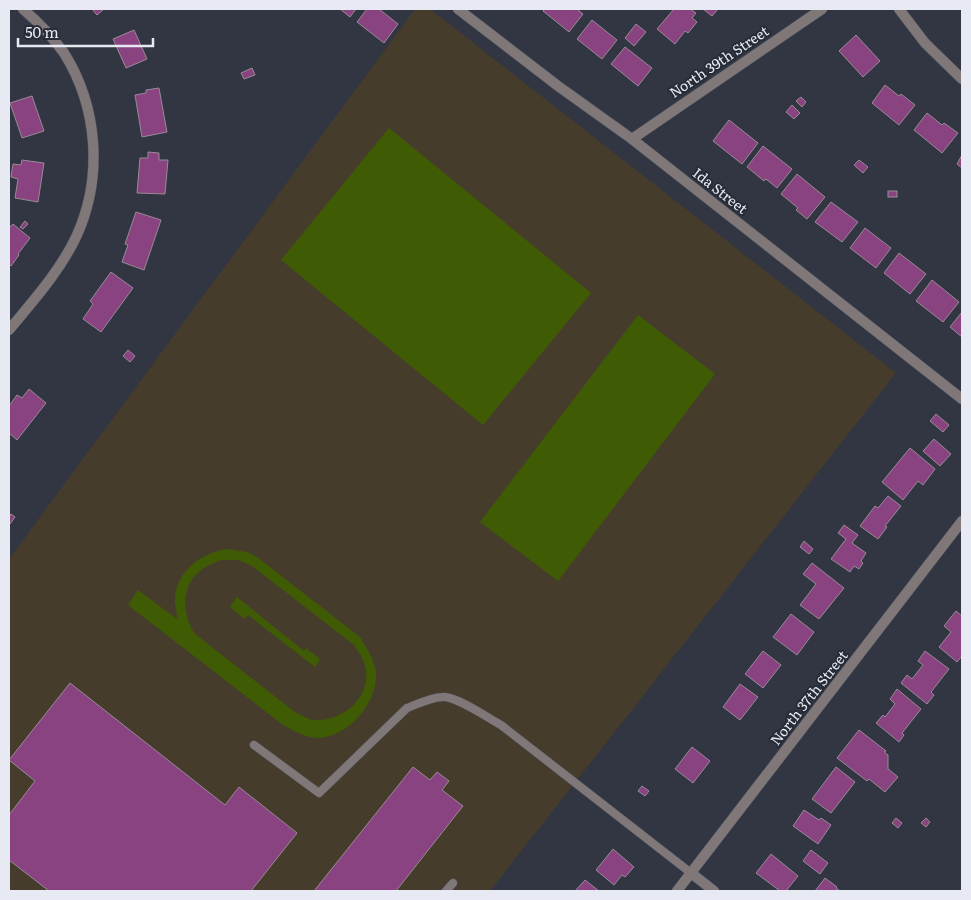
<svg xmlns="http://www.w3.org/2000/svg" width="971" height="900" font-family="Literata,serif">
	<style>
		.education { fill: #463c2c }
		.green { fill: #3f5c05; fill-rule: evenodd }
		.building { fill: #8a4381; stroke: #988b95 }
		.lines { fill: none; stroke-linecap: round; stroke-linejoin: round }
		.service-casing { stroke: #4e535e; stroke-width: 9 }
		.minor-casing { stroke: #4e535e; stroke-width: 11 }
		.service { stroke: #7f7778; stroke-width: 8 }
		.minor { stroke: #7f7778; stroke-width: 10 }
		.labels { text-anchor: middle; stroke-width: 4; stroke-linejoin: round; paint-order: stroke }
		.street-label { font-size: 14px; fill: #e7eaf2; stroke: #272c37 }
	</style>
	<rect width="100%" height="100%" fill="#313642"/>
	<polygon class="education" points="415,9 430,9 896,373 490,891 9,891 9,559"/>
	<g class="green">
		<polygon points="389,128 591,293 483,425 281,260"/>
		<polygon points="638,315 715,374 558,581 480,522"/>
		<path d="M226 549 247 552 257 557 360 637C366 648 375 660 376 673 377 703 350 736 319 738 306 738 294 731 283 725L128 605 138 590 177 619C177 611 174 602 175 595 180 568 201 554 226 549ZM222 560H239L252 566 354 645C357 650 362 656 364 662 375 694 345 722 314 720 308 720 302 715 296 713L194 633C176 601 186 570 222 560Z"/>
		<polygon points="237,597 304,651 306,648 320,659 315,667 248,615 245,619 230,607"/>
	</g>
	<g class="building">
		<polygon points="92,9 104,9 97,15"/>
		<polygon points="340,9 356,9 350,17"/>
		<polygon points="367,9 379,9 398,24 384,43 357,22"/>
		<polygon points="545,9 577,9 583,14 569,32 543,11"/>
		<polygon points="674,9 690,9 696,13 692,18 697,22 688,33 685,31 675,44 657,29"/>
		<polygon points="703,9 718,9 712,16"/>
		<polygon points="592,20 617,40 602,59 577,39"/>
		<polygon points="636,24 646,32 634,46 625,38"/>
		<polygon points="134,30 147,59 126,68 113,39"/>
		<polygon points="856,35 880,61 863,77 839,51"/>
		<polygon points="625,47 652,68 638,86 611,64"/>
		<polygon points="252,68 255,75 244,79 241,73"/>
		<polygon points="885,85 899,96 901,94 915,105 899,125 872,103"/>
		<polygon points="159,88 167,132 142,137 135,95 146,93 146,90"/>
		<polygon points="32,96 44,131 22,138 10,103"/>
		<polygon points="801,97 806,102 802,107 796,101"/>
		<polygon points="792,105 800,113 794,119 786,112"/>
		<polygon points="927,113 942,125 944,123 958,133 942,153 914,130"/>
		<polygon points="729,120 758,143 742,164 713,141"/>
		<polygon points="763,146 792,169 777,188 766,179 764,181 747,167"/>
		<polygon points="148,152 159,153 159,160 168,160 165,194 137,193 140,158 148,158"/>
		<polygon points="962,155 962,168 957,164"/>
		<polygon points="22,160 44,163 38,202 15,198 18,179 11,177 13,164 21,165"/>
		<polygon points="859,160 868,167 863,173 854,165"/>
		<polygon points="797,174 825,197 807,219 796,210 798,208 781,194"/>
		<rect x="888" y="191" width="9" height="6"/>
		<polygon points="831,202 858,222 842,242 815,222"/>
		<polygon points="136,212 161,220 144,270 122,262 128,245 125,244"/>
		<polygon points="25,221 28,224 23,229 20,227"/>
		<polygon points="13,224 30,238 18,254 19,255 11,266 9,264 9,228"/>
		<polygon points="865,228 891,248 876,268 850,248"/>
		<polygon points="899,253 926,274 910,294 884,273"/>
		<polygon points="111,272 133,288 101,332 83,319 93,304 90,301"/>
		<polygon points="932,280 959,302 943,322 916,301"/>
		<polygon points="962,312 962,337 950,327"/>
		<polygon points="128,350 135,356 130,362 123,356"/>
		<polygon points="29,389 46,403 17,440 9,433 9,406 17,395 22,398"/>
		<polygon points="936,414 949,425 943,432 930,421"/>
		<polygon points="934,439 951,454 940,466 923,451"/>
		<polygon points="910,448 935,469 923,485 918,481 903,500 882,482"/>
		<polygon points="888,496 901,506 885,526 887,527 878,539 860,526 875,506 878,508"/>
		<polygon points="11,514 15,517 10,524 9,517"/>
		<polygon points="844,525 858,535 852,543 866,553 861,561 863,563 859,569 854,566 850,572 831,559 846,539 838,533"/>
		<polygon points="804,541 813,549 809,554 800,547"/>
		<polygon points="812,563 844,588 819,619 800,605 816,584 803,574"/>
		<polygon points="956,611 962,616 962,656 957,662 939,647 951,632 944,626"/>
		<polygon points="791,614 814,632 797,655 773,637"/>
		<polygon points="763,651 781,665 763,688 745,674"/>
		<polygon points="925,651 949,669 931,692 934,695 927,704 901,683 907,675 912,679 923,665 918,661"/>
		<polygon points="70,683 225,805 239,787 297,833 251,891 49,891 9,860 9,815 35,781 9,760"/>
		<polygon points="740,684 758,697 740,720 723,707"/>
		<polygon points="897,689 921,709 902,733 904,735 899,742 876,723 883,715 885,717 895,704 890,699"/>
		<polygon points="859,730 886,751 884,752 888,755 888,769 898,777 885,792 869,779 867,781 837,758"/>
		<polygon points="692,747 710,761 693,783 675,769"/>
		<polygon points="413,767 430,780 437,772 449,781 442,790 463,806 396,891 314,891"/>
		<polygon points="836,767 855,782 831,813 812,799"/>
		<polygon points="642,786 649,791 645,796 638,791"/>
		<polygon points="804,810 819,820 821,818 831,825 818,844 793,826"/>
		<polygon points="896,818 902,823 898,828 892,823"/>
		<polygon points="926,818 930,822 926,827 921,823"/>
		<polygon points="613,849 634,867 625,877 622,875 614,885 596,870"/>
		<polygon points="811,850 828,863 820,874 803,861"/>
		<polygon points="771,854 798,876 786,891 780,891 756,873"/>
		<polygon points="825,878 837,887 836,888 840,891 815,891"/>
		<polygon points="585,880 599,891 575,891"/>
	</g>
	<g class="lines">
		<defs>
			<g id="service">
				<path d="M254 745 319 793 407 708C417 704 434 696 445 697 459 698 488 718 501 725L691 873"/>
				<polyline points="446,891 453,883"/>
			</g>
			<g id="minor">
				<polyline points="458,9 558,86 632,139 962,399"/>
				<polyline points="899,9 925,43 962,79"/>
				<polyline points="632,139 822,9"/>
				<path d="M9 330C33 301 61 270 77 235 103 177 98 107 64 53 52 36 38 22 23 9"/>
				<polyline points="691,873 714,891"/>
				<polyline points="677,891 962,521"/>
			</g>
		</defs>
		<use href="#service" class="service-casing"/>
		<use href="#minor" class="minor-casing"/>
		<use href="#service" class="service"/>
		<use href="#minor" class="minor"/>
	</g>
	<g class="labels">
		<g class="street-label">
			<text transform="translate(719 62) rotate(-34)" y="5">North 39th Street</text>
			<text transform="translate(720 191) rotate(38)" y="5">Ida Street</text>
			<text transform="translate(809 698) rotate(-52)" y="5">North 37th Street</text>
		</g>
	</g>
	<rect width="971" height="900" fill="none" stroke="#e7eaf2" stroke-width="20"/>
	<path d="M18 38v8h135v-8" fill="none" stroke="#e7eaf2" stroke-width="2.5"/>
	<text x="25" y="38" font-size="15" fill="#e7eaf2" stroke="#272c37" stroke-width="4" paint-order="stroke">50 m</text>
</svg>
